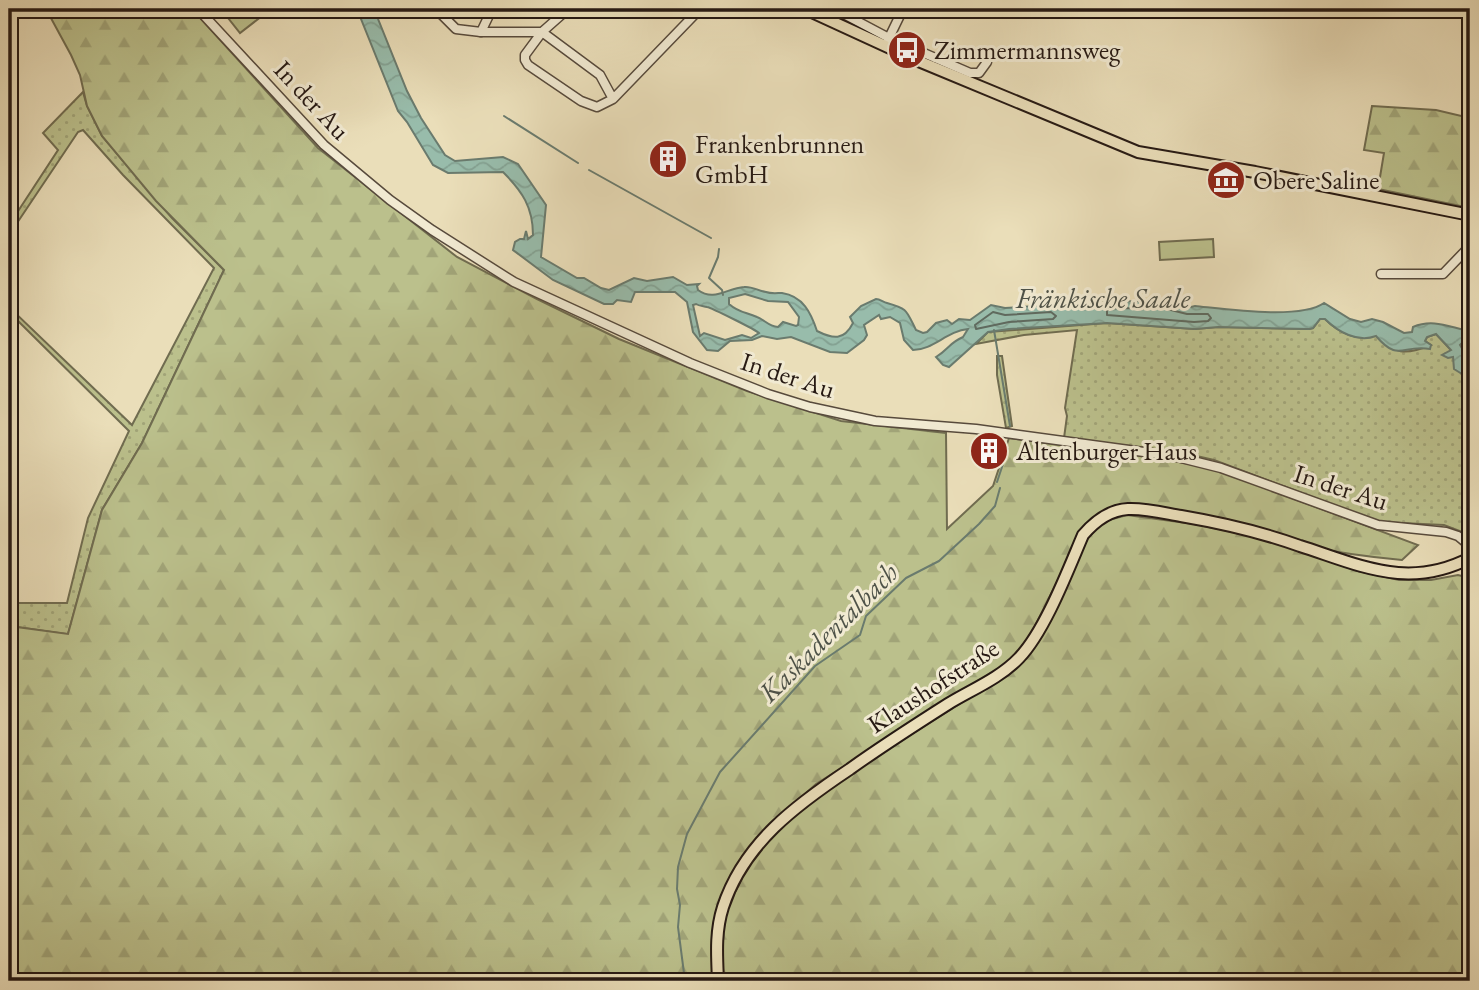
<svg xmlns="http://www.w3.org/2000/svg" width="1479" height="990" font-family="'EB Garamond',serif">
	<style>
		.grass { fill: url(#grass-dots); stroke: #706c50; stroke-width: 2 }
		.forest { fill: url(#forest-firs); stroke: #706c50; stroke-width: 2 }
		.pitch { fill: #bbc08c; stroke: #706c50; stroke-width: 2 }
		.water { fill: url(#water-waves); stroke: #6a7b6e; stroke-width: 2; fill-rule: evenodd }
		.lines { fill: none; stroke-linecap: round; stroke-linejoin: round }
		.shore { stroke: #5f6a5f; stroke-width: 2 }
		.stream { stroke: #6a7b6e; stroke-width: 2 }
		.minor-casing { stroke: #574a3c; stroke-width: 11 }
		.major-casing { stroke: #261913; stroke-width: 14 }
		.minor { stroke: #f1ead2; stroke-width: 8 }
		.major { stroke: #eadeb9; stroke-width: 10 }
		.labels { text-anchor: middle; stroke-width: 6; stroke-linejoin: round; paint-order: stroke }
		.poi-label { font-size: 26px; fill: #261913; stroke: #f1ead2; text-anchor: start }
		.street-label { font-size: 26px; fill: #261913; stroke: #f1ead2 }
		.water-label { font-size: 28px; font-style: italic; fill: #4e5248; stroke: #f1ead2 }
	</style>
	<defs>
		<pattern id="grass-dots" width="8" height="8" patternUnits="userSpaceOnUse" patternTransform="scale(1.75)"><rect width="8" height="8" fill="#bbc08c"/><path d="M2 2h.1M6 6h.1" fill="none" stroke="#a1a478" stroke-width="1.8" stroke-linecap="round"/></pattern>
		<pattern id="forest-firs" width="22" height="20" patternUnits="userSpaceOnUse" patternTransform="scale(1.75)"><rect width="22" height="20" fill="#bbc08c"/><path d="M5 1l3.5 6h-7zM16 11l3.5 6h-7z" fill="#a1a478"/></pattern>
		<pattern id="water-waves" width="16" height="10" patternUnits="userSpaceOnUse" patternTransform="scale(1.75)"><rect width="16" height="10" fill="#98bcab"/><path d="M0 5q4-4 8 0t8 0" fill="none" stroke="#83a192"/></pattern>
	</defs>
	<rect width="100%" height="100%" fill="#eadeb9"/>
	<filter id="stains"><feTurbulence type="fractalNoise" baseFrequency=".00286" numOctaves="4"/><feColorMatrix values="0 0 0 0 .2 0 0 0 0 .09 0 0 0 0 .02 0 0 0 .5 -.17"/></filter>
	<radialGradient id="worn" r=".72"><stop offset=".6" stop-color="#630" stop-opacity="0"/><stop offset="1" stop-color="#630" stop-opacity=".3"/></radialGradient>
	<g class="grass">
		<polygon points="83,92 87,106 102,136 172,218 224,270 142,443 102,510 68,634 66,634 9,626 9,614 15,603 67,603 88,518 129,431 9,312 9,307 132,425 214,268 123,175 83,130 78,132 9,235 9,225 58,150 43,133"/>
		<path d="M1320 319H1325C1338 332 1358 343 1376 335 1392 355 1407 355 1431 345L1425 341 1427 337 1436 334 1452 351 1462 375 1470 379V535L1444 525 1380 522 1371 519 1214 460 1179 452 1064 438 1067 416 1065 408 1077 330 1024 335 976 344 988 332 1107 323 1195 329 1218 327 1309 329 1313 328Z"/>
		<polygon points="997,356 1002,356 1012,426 1006,428 997,375"/>
	</g>
	<g class="forest">
		<path d="M46 9H192L318 148 457 257 537 299 619 339 747 391 841 421 946 433 947 529 993 486 1009 438 1159 458 1214 469 1418 545 1402 560C1308 552 1218 527 1126 506L1081 534 1027 642 1002 668 816 784 766 829 739 865 719 906 715 981H9V626L68 634 102 510 142 443 224 270 156 201 102 136 87 106 80 75 71 55Z"/>
		<polygon points="1372,106 1436,110 1470,118 1470,208 1378,189 1384,153 1364,150"/>
		<polygon points="1127,515 1194,524 1262,538 1358,571 1399,580 1431,580 1458,575 1470,578 1470,981 723,981 721,944 727,909 746,869 772,834 821,791 1007,674 1065,582 1088,538 1098,527 1109,520"/>
	</g>
	<g class="pitch">
		<polygon points="221,9 271,9 240,33"/>
		<polygon points="1213,239 1214,257 1160,260 1159,242"/>
	</g>
	<path class="water" d="M357 9H374L407 91 421 118 445 155 455 161 503 157 518 164 546 205 541 257 577 278H584L601 288 609 290 634 278 647 281 673 277 687 285 699 284 697 286 698 290C714 302 727 288 744 287 752 286 758 291 766 292 771 294 777 293 782 293 803 296 811 313 817 331 833 339 844 341 853 323L850 317 861 306 876 299C880 299 883 302 887 303 908 309 906 310 916 330L923 333 927 332 936 323 947 320 952 324 959 319 970 320 991 305 1005 308 1052 305 1065 308 1115 301 1168 302 1191 307 1195 306C1225 309 1300 320 1324 303L1350 319 1361 322 1372 319 1383 322 1404 333 1412 332 1413 327C1434 318 1451 328 1470 331V342H1463L1460 345 1470 362V379L1454 369 1453 357 1448 358 1442 355 1451 350 1436 334 1427 337 1425 341 1431 345 1430 349C1402 344 1399 363 1376 336 1358 343 1338 332 1325 319H1320L1313 328 1309 329 1218 327 1195 329 1107 323 1009 329 988 332 949 367 943 365 936 357C949 349 949 343 963 337L968 329C947 331 933 350 913 350L904 340 900 323 890 317 881 319 879 315 864 325 867 335 864 340 847 353 830 352 791 337 777 339 762 336 752 340 730 341 718 351 707 350 693 332 687 302 675 292H635L631 302 617 300 613 304H604L553 280 513 250 515 242 520 239H524L526 231 528 239 533 235C533 207 522 191 503 172L448 173 433 165 407 122 398 111ZM745 294 768 301 788 302 799 317 798 325 796 326 783 322 778 327C768 326 765 320 757 317 746 312 739 313 729 304V298ZM696 304C699 306 703 306 707 307 712 308 756 330 759 333L751 338 742 335 725 340 704 333 700 336 693 305Z"/>
	<g class="lines">
		<g class="shore">
			<polygon points="1116,308 1167,309 1187,314 1208,314 1211,318 1208,321 1194,322 1107,315 1107,310"/>
			<polygon points="993,312 1005,315 1051,312 1056,316 1053,319 1009,322 976,329 975,325"/>
		</g>
		<g class="stream">
			<polyline points="504,116 578,163"/>
			<polyline points="589,170 711,238"/>
			<polyline points="719,249 718,257 709,278 722,290 723,295"/>
			<polyline points="994,330 1010,426"/>
			<polyline points="997,482 1008,449"/>
			<polyline points="685,981 678,927 680,905 677,889 678,867 687,834 720,772 815,666 860,635 866,616 906,578 939,561 979,524 995,506 1000,488"/>
		</g>
		<defs>
			<g id="minor">
				<polyline points="198,9 324,145 390,200 432,230 514,282 690,363 768,394 810,407 875,421 976,429 1173,456 1221,468 1378,525 1446,532 1458,536 1470,546"/>
				<polyline points="436,9 456,29 481,32 492,9"/>
				<polyline points="838,11 889,38 970,73 979,73 987,62"/>
				<polyline points="481,32 542,32 568,9"/>
				<polyline points="888,40 903,9"/>
				<polyline points="613,99 600,75 542,32 525,55 525,60 528,65 581,101 597,107 613,99 700,9"/>
				<polyline points="1381,274 1443,274 1470,246"/>
			</g>
			<g id="major">
				<polyline points="805,9 916,60 1138,152 1255,172 1470,215"/>
				<path d="M718 981C717 956 715 932 723 907 744 843 796 805 850 769 882 746 915 725 948 704 971 690 1000 678 1019 658 1045 631 1068 570 1083 535 1095 521 1109 510 1128 509 1145 508 1164 513 1181 516 1222 523 1261 532 1300 546 1332 556 1364 570 1398 573 1424 575 1447 570 1470 558"/>
			</g>
		</defs>
		<use href="#minor" class="minor-casing"/>
		<use href="#major" class="major-casing"/>
		<use href="#minor" class="minor"/>
		<use href="#major" class="major"/>
	</g>
	<defs>
		<symbol id="bus-disc" viewBox="-11 -11 22 22"><circle r="9.5" fill="#8f2418" stroke="#f1ead2"/><path d="M-5-6H5V4H4V6H2V4H-2V6H-4V4H-5ZM-3.5-4V0h7V-4ZM-3.5 1.2v1.5H-2V1.2ZM2 1.2v1.5H3.5V1.2Z" fill="#fff"/></symbol>
		<symbol id="building-disc" viewBox="-11 -11 22 22"><circle r="9.5" fill="#8f2418" stroke="#f1ead2"/><path d="M-4-6H4V6H1V3H-1V6H-4ZM-2.5-4.3h1.7v1.8h-1.7ZM.8-4.3h1.7v1.8H.8ZM-2.5-1h1.7V.8h-1.7ZM.8-1h1.7V.8H.8Z" fill="#fff"/></symbol>
		<symbol id="museum-disc" viewBox="-11 -11 22 22"><circle r="9.5" fill="#8f2418" stroke="#f1ead2"/><path d="M0-6L6-3V-2H-6V-3ZM-5-1h2V3h-2ZM-1-1h2V3h-2ZM3-1h2V3H3ZM-6 4H6V6H-6Z" fill="#fff"/></symbol>
	</defs>
	<g fill-rule="evenodd">
		<use href="#bus-disc" x="885" y="28" width="44" height="44"/>
		<use href="#building-disc" x="646" y="137" width="44" height="44"/>
		<use href="#museum-disc" x="1204" y="158" width="44" height="44"/>
		<use href="#building-disc" x="967" y="429" width="44" height="44"/>
	</g>
	<g class="labels">
		<g class="poi-label">
			<text x="934" y="59">Zimmermannsweg</text>
			<text x="695" y="153">Frankenbrunnen<tspan x="695" dy="30">GmbH</tspan></text>
			<text x="1253" y="189">Obere Saline</text>
			<text x="1016" y="460">Altenburger Haus</text>
		</g>
		<g class="street-label">
			<text transform="translate(312 100) rotate(47)" y="9">In der Au</text>
			<text transform="translate(788 375) rotate(18)" y="9">In der Au</text>
			<text transform="translate(1341 487) rotate(18)" y="9">In der Au</text>
			<text transform="translate(933 686) rotate(-33)" y="9">Klaushofstraße</text>
		</g>
		<g class="water-label">
			<text x="1103" y="308">Fränkische Saale</text>
			<text transform="translate(828 632) rotate(-45)" y="10">Kaskadentalbach</text>
		</g>
	</g>
	<rect width="1479" height="990" fill="none" stroke="#eadeb9" stroke-width="35"/>
	<rect x="10" y="10" width="1458" height="969" fill="none" stroke="#261913" stroke-width="3.5"/>
	<rect x="18" y="18" width="1444" height="955" fill="none" stroke="#261913" stroke-width="2"/>
	<rect width="100%" height="100%" filter="url(#stains)"/>
	<rect width="100%" height="100%" fill="url(#worn)"/>
</svg>
